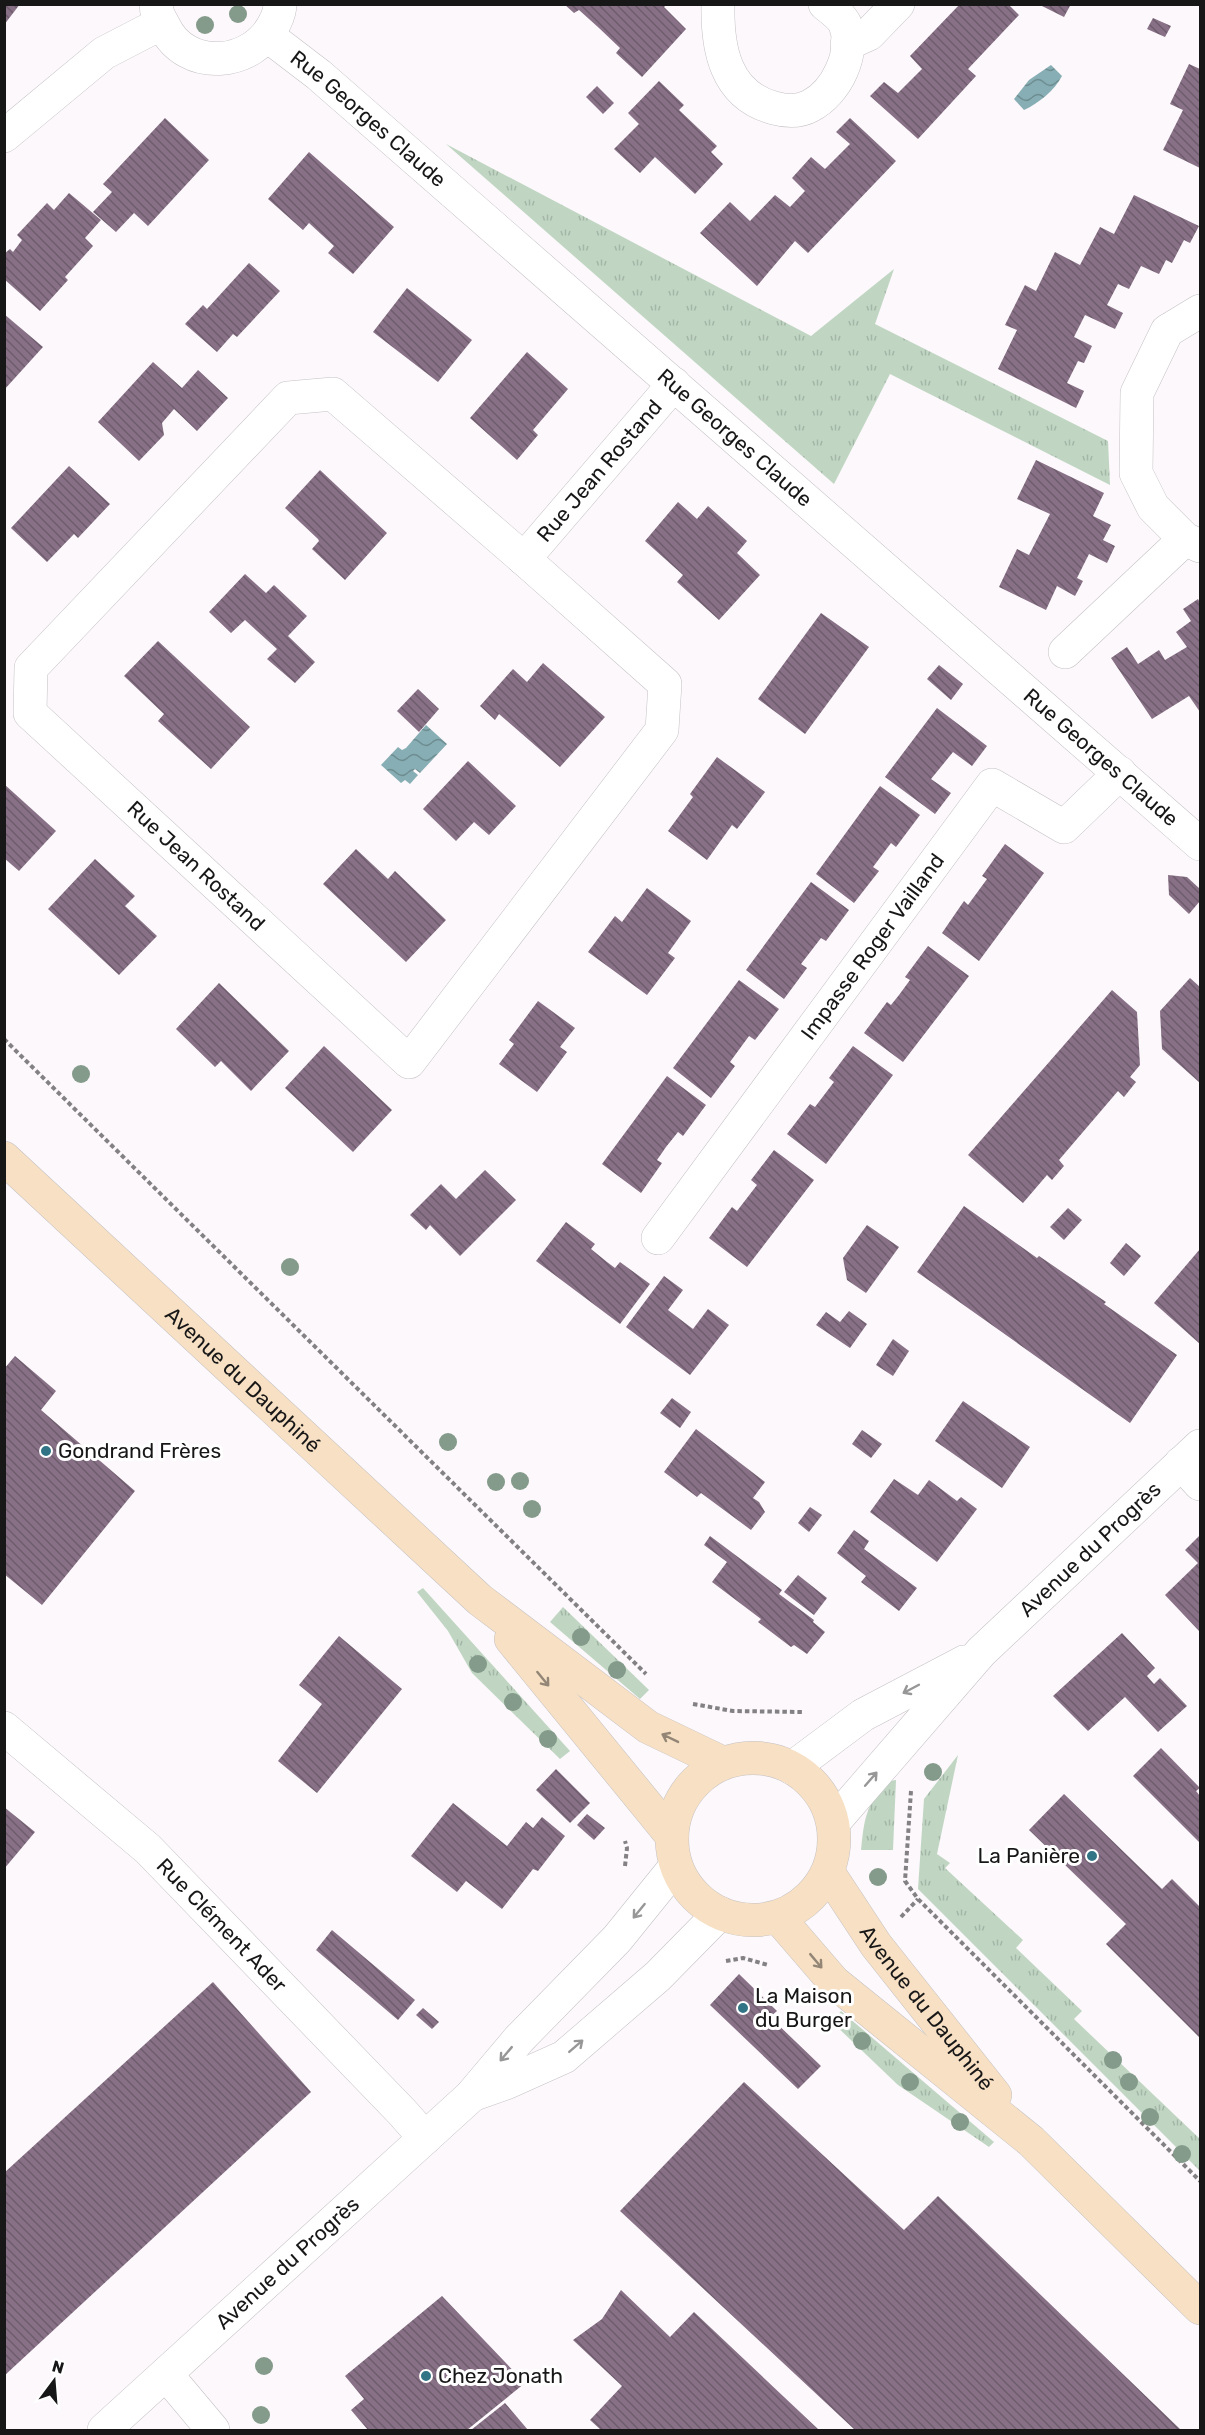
<svg xmlns="http://www.w3.org/2000/svg" width="1205" height="2435" font-family="Rubik,sans-serif">
	<style>
		.grass { fill: url(#grass-tufts) }
		.water { fill: url(#water-waves) }
		.building { fill: url(#building-back-hatch) }
		.lines { fill: none; stroke-linecap: round; stroke-linejoin: round }
		.minor-casing { stroke: #c5c2c5; stroke-width: 34 }
		.tertiary-casing { stroke: #c5c2c5; stroke-width: 34 }
		.secondary-casing { stroke: #c5c2c5; stroke-width: 34 }
		.path { stroke: #838183; stroke-width: 4; stroke-dasharray: 4.5 3; stroke-linecap: butt }
		.minor { stroke: #fff; stroke-width: 33 }
		.tertiary { stroke: #fff; stroke-width: 33 }
		.secondary { stroke: #f7e0c3; stroke-width: 33 }
		.tree { fill: #849a8a }
		.oneway { stroke: #938676 }
		.oneway2 { stroke: #979797 }
		.poi-dot { fill: #317485; stroke: #fff; stroke-width: 2 }
		.labels { text-anchor: middle; stroke-width: 6; stroke-linejoin: round; paint-order: stroke }
		.street-label { font-size: 21px; fill: #181718; stroke: #fff }
		.poi-label { font-size: 21px; fill: #181718; stroke: #fff; text-anchor: start }
	</style>
	<defs>
		<pattern id="grass-tufts" width="24" height="20" patternUnits="userSpaceOnUse" patternTransform="scale(1.5)"><rect width="24" height="20" fill="#c0d6c3"/><path d="M3 7l-1-3M5 7V3M7 7l1-3M15 17l-1-3M17 17v-4M19 17l1-3" fill="none" stroke="#a4b7a7"/></pattern>
		<pattern id="water-waves" width="16" height="10" patternUnits="userSpaceOnUse" patternTransform="scale(1.5)"><rect width="16" height="10" fill="#87aeb4"/><path d="M0 5q4-4 8 0t8 0" fill="none" stroke="#6d8d91"/></pattern>
		<pattern id="building-back-hatch" width="6" height="6" patternUnits="userSpaceOnUse" patternTransform="scale(1.5)"><rect width="6" height="6" fill="#887186"/><path d="M-1 5l2 2M0 0l6 6M5-1l2 2" fill="none" stroke="#6e5c6d"/></pattern>
	</defs>
	<rect width="100%" height="100%" fill="#fcf8fb"/>
	<g class="grass">
		<polygon points="446,144 811,336 894,269 875,324 1108,441 1110,485 890,374 834,484"/>
		<polygon points="423,1588 570,1751 560,1759 472,1673 448,1631 417,1592"/>
		<polygon points="563,1607 649,1690 640,1699 550,1622"/>
		<polygon points="958,1755 937,1854 950,1863 945,1868 1023,1940 1016,1948 1082,2011 1074,2019 1200,2139 1200,2171 918,1889 924,1799"/>
		<path d="M896 1780 893 1850H861C864 1819 866 1803 889 1781Z"/>
		<polygon points="841,2011 994,2142 989,2147 898,2085 832,2022"/>
	</g>
	<g class="water">
		<path d="M1051 65 1062 76C1054 91 1039 103 1024 110L1014 99 1029 80Z"/>
		<polygon points="426,725 447,744 420,773 415,769 413,771 418,775 410,784 405,780 401,783 381,765 398,747 402,750 406,748"/>
	</g>
	<g class="building">
		<polygon points="4,4 20,4 4,25"/>
		<polygon points="564,4 667,4 664,7 686,29 642,77 616,53 620,48 599,28 579,10 574,13"/>
		<polygon points="960,4 1008,4 1019,15 968,69 976,76 918,139 870,96 884,82 898,93 922,69 910,56"/>
		<polygon points="1038,4 1071,4 1064,17"/>
		<polygon points="1153,18 1171,26 1165,37 1147,29"/>
		<polygon points="1189,64 1200,69 1200,168 1163,150 1183,110 1170,104"/>
		<polygon points="659,81 684,105 679,110 717,146 711,152 723,164 695,194 655,157 640,173 614,149 639,124 628,113"/>
		<polygon points="597,86 614,103 603,114 586,97"/>
		<polygon points="165,118 209,160 148,226 134,213 116,232 93,212 112,192 103,184"/>
		<polygon points="850,118 896,161 808,253 795,241 757,286 700,233 730,202 750,221 775,195 790,207 805,191 792,178 811,157 825,169 850,144 836,132"/>
		<polygon points="309,152 394,227 353,274 328,253 334,246 309,223 303,230 268,199"/>
		<polygon points="69,193 101,220 85,238 93,246 65,277 68,280 40,311 4,279 4,254 10,249 13,252 22,240 17,235 47,203 54,210"/>
		<polygon points="1134,195 1199,226 1190,243 1184,240 1172,263 1166,260 1159,274 1141,266 1129,289 1118,284 1107,305 1123,313 1115,329 1085,315 1074,337 1092,346 1084,363 1078,361 1067,383 1084,391 1076,408 998,369 1017,330 1005,325 1025,285 1036,291 1055,252 1080,265 1100,227 1114,234"/>
		<polygon points="249,263 280,291 237,337 233,334 217,352 185,324 203,305 207,309"/>
		<polygon points="407,288 472,340 438,382 373,332"/>
		<polygon points="4,314 43,347 4,390"/>
		<polygon points="527,352 568,389 533,430 538,435 517,460 470,418"/>
		<polygon points="153,362 182,388 198,370 228,398 197,431 174,409 162,423 164,435 139,461 98,422"/>
		<polygon points="1036,460 1104,493 1093,516 1111,525 1103,540 1115,546 1107,563 1089,554 1077,578 1083,581 1075,596 1057,586 1046,610 999,587 1017,549 1029,555 1050,514 1017,499"/>
		<polygon points="69,466 110,504 78,538 74,534 47,562 11,528"/>
		<polygon points="320,470 387,533 345,580 312,549 319,541 318,539 285,508"/>
		<polygon points="678,502 697,519 708,506 747,541 737,553 760,575 719,620 677,582 683,575 645,541"/>
		<polygon points="245,574 266,593 274,585 307,616 288,636 315,662 295,683 267,659 277,649 245,620 231,633 209,612"/>
		<polygon points="1198,599 1200,603 1200,712 1189,696 1152,719 1111,658 1127,647 1138,664 1159,650 1165,660 1187,647 1176,632 1191,621 1183,609"/>
		<polygon points="821,613 869,647 805,734 758,699"/>
		<polygon points="158,641 250,727 211,769 158,721 164,714 124,676"/>
		<polygon points="543,663 605,717 560,767 499,714 495,720 480,706 513,669 527,682"/>
		<polygon points="939,665 963,684 951,700 927,679"/>
		<polygon points="418,689 439,709 419,732 397,711"/>
		<polygon points="937,708 987,746 972,766 953,752 940,768 931,779 951,793 935,814 885,777"/>
		<polygon points="717,757 765,792 737,829 732,825 707,860 668,831 693,797 690,794"/>
		<polygon points="468,761 516,806 489,835 474,822 456,841 423,809"/>
		<polygon points="4,784 56,831 19,871 4,858"/>
		<polygon points="880,786 920,815 896,847 891,843 873,867 879,871 854,903 816,874"/>
		<polygon points="1005,844 1044,873 979,961 942,933 964,901 968,905 987,879 982,876"/>
		<polygon points="356,849 388,879 395,871 446,920 406,962 323,884"/>
		<polygon points="95,859 135,896 125,906 157,936 119,975 48,909"/>
		<polygon points="1168,875 1187,877 1200,889 1200,901 1189,914 1169,895"/>
		<polygon points="811,882 849,910 826,941 821,938 801,964 807,968 784,999 746,970"/>
		<polygon points="647,888 691,921 668,953 675,958 647,995 588,952 615,916 622,922"/>
		<polygon points="928,946 969,976 903,1062 864,1033 887,1002 891,1005 899,995 910,980 905,977"/>
		<polygon points="1190,978 1200,987 1200,1083 1162,1049 1160,1011"/>
		<polygon points="739,980 779,1009 755,1040 749,1036 730,1062 735,1066 711,1098 673,1068"/>
		<polygon points="219,983 289,1051 251,1091 221,1061 215,1067 176,1029"/>
		<polygon points="1112,990 1137,1012 1140,1065 1130,1077 1136,1082 1124,1097 1118,1091 1059,1160 1064,1166 1052,1180 1047,1175 1023,1203 968,1155"/>
		<polygon points="538,1001 575,1028 560,1047 567,1052 537,1092 499,1064 514,1044 509,1040"/>
		<polygon points="324,1046 392,1110 353,1152 285,1088"/>
		<polygon points="853,1046 893,1075 826,1164 787,1134 810,1104 815,1107 834,1082 829,1078"/>
		<polygon points="667,1076 706,1105 683,1136 678,1132 666,1147 657,1160 662,1163 641,1193 602,1164"/>
		<polygon points="774,1150 814,1180 747,1267 709,1238 732,1207 737,1211 757,1185 751,1180"/>
		<polygon points="485,1170 516,1200 460,1256 430,1225 426,1230 410,1215 441,1184 456,1199"/>
		<polygon points="964,1206 1037,1258 1039,1256 1106,1302 1104,1304 1177,1355 1130,1423 917,1272"/>
		<polygon points="1068,1208 1082,1220 1064,1240 1050,1227"/>
		<polygon points="566,1222 595,1244 591,1249 607,1262 615,1268 620,1262 650,1284 620,1324 536,1261"/>
		<polygon points="867,1225 899,1247 866,1293 847,1280 843,1258"/>
		<polygon points="1126,1243 1141,1256 1124,1276 1110,1263"/>
		<polygon points="1200,1249 1200,1344 1154,1303"/>
		<polygon points="664,1276 683,1290 668,1310 685,1323 693,1329 708,1309 729,1325 690,1375 626,1327"/>
		<polygon points="849,1311 867,1324 850,1348 816,1325 826,1312 840,1322"/>
		<polygon points="893,1339 909,1351 893,1376 876,1365"/>
		<polygon points="15,1356 56,1391 41,1410 135,1491 42,1605 4,1574 4,1369"/>
		<polygon points="672,1398 691,1412 680,1428 660,1413"/>
		<polygon points="963,1401 1030,1447 1002,1488 935,1441"/>
		<polygon points="696,1429 765,1482 753,1498 759,1502 765,1512 751,1530 701,1493 697,1497 664,1472"/>
		<polygon points="862,1430 882,1444 871,1458 852,1444"/>
		<polygon points="894,1479 918,1495 929,1480 957,1501 961,1497 977,1509 937,1562 870,1512"/>
		<polygon points="810,1507 822,1515 809,1532 798,1523"/>
		<polygon points="854,1530 869,1541 864,1549 917,1588 899,1611 861,1582 866,1576 837,1553"/>
		<polygon points="1200,1535 1200,1632 1165,1595 1198,1563 1185,1550"/>
		<polygon points="710,1536 782,1590 779,1594 814,1620 813,1622 825,1632 807,1654 794,1645 791,1647 758,1622 761,1619 712,1582 727,1562 704,1545"/>
		<polygon points="798,1575 827,1598 814,1615 784,1592"/>
		<polygon points="1122,1633 1155,1668 1147,1676 1154,1684 1160,1678 1187,1706 1158,1732 1125,1697 1088,1731 1053,1696"/>
		<polygon points="339,1636 402,1689 317,1793 278,1761 322,1704 299,1685"/>
		<polygon points="1161,1748 1200,1788 1196,1791 1200,1796 1200,1843 1133,1776"/>
		<polygon points="556,1769 590,1803 570,1823 536,1790"/>
		<polygon points="1064,1794 1162,1889 1172,1879 1200,1907 1200,2038 1106,1944 1126,1924 1029,1830"/>
		<polygon points="453,1803 507,1846 526,1822 533,1828 542,1817 565,1836 538,1871 533,1869 502,1909 466,1881 457,1892 411,1856"/>
		<polygon points="4,1807 35,1832 4,1869"/>
		<polygon points="587,1814 605,1828 594,1840 577,1825"/>
		<polygon points="332,1930 415,2000 398,2020 316,1950"/>
		<polygon points="739,1974 777,2011 770,2017 821,2066 798,2089 710,2005"/>
		<polygon points="213,1982 311,2092 4,2376 4,2173"/>
		<polygon points="423,2008 439,2022 432,2029 416,2015"/>
		<polygon points="744,2082 904,2230 938,2196 1181,2430 855,2430 620,2211"/>
		<polygon points="621,2290 670,2337 694,2312 819,2430 601,2430 590,2420 622,2386 573,2340 602,2319"/>
		<polygon points="442,2296 525,2383 467,2430 368,2430 351,2410 364,2399 345,2376"/>
		<polygon points="505,2403 528,2430 471,2430"/>
	</g>
	<g class="lines">
		<defs>
			<g id="minor">
				<path d="M156 4C156 13 160 19 164 26 186 73 254 67 275 22 278 16 280 11 280 4"/>
				<path d="M718 4C717 48 725 95 774 108 785 111 799 112 810 106 836 93 856 53 845 24 842 17 831 9 825 4"/>
				<path id="s1" d="M268 36 319 75 1200 844"/>
				<polyline points="847,44 869,34 898,4"/>
				<polyline points="4,136 104,53 162,23"/>
				<polyline points="1200,311 1167,331 1137,393 1136,473 1153,507 1185,539 1200,546"/>
				<polygon points="333,394 524,559 665,684 662,730 409,1062 30,713 31,668 288,398"/>
				<path id="s2" d="M524 559 674 384"/>
				<polyline points="1065,652 1185,539"/>
				<path id="s3" d="M658 1238 992 785 1064 827 1120 773"/>
				<polyline points="1181,1463 1200,1484"/>
				<path id="s4" d="M4 1728 148 1849 402 2112 425 2138"/>
				<polyline points="166,2374 213,2430"/>
			</g>
			<g id="tertiary">
				<polyline points="792,1768 863,1715 964,1662"/>
				<path id="s5" d="M833 1823 981 1652 1200 1446"/>
				<polyline points="472,2095 506,2083 564,2057 658,1976 720,1913"/>
				<path id="s6" d="M104 2430 471 2096 519 2039 617 1939 676 1866"/>
			</g>
			<g id="secondary">
				<path id="s7" d="M4 1158 480 1600 648 1727 723 1763"/>
				<polyline points="511,1639 672,1836"/>
				<circle cx="753" cy="1839" r="81"/>
				<path id="s8" d="M828 1872 876 1945 995 2095"/>
				<polyline points="778,1917 834,1982 1031,2141 1200,2308"/>
			</g>
		</defs>
		<use href="#minor" class="minor-casing"/>
		<use href="#tertiary" class="tertiary-casing"/>
		<use href="#secondary" class="secondary-casing"/>
		<g class="path">
			<polyline points="4,1039 646,1674"/>
			<polyline points="693,1704 733,1711 802,1712"/>
			<polyline points="911,1791 905,1881 918,1899 1200,2181"/>
			<polyline points="625,1866 627,1848 625,1841"/>
			<polyline points="901,1917 918,1899"/>
			<polyline points="726,1961 743,1958 768,1965"/>
		</g>
		<use href="#minor" class="minor"/>
		<use href="#tertiary" class="tertiary"/>
		<use href="#secondary" class="secondary"/>
	</g>
	<g class="tree">
		<circle cx="238" cy="14" r="9"/>
		<circle cx="205" cy="25" r="9"/>
		<circle cx="81" cy="1074" r="9"/>
		<circle cx="290" cy="1267" r="9"/>
		<circle cx="448" cy="1442" r="9"/>
		<circle cx="520" cy="1481" r="9"/>
		<circle cx="496" cy="1482" r="9"/>
		<circle cx="532" cy="1509" r="9"/>
		<circle cx="581" cy="1637" r="9"/>
		<circle cx="478" cy="1664" r="9"/>
		<circle cx="617" cy="1670" r="9"/>
		<circle cx="513" cy="1702" r="9"/>
		<circle cx="548" cy="1739" r="9"/>
		<circle cx="933" cy="1772" r="9"/>
		<circle cx="878" cy="1877" r="9"/>
		<circle cx="862" cy="2041" r="9"/>
		<circle cx="1113" cy="2060" r="9"/>
		<circle cx="910" cy="2082" r="9"/>
		<circle cx="1129" cy="2082" r="9"/>
		<circle cx="1150" cy="2117" r="9"/>
		<circle cx="960" cy="2122" r="9"/>
		<circle cx="1182" cy="2154" r="9"/>
		<circle cx="264" cy="2366" r="9"/>
		<circle cx="261" cy="2415" r="9"/>
	</g>
	<defs><path id="oneway-shaft" d="M-6 0H5M1.5-3L5.5 0L1.5 3" fill="none" stroke-width="1.6" stroke-linecap="round" stroke-linejoin="round" transform="scale(1.5)"/></defs>
	<g class="oneway">
		<use href="#oneway-shaft" transform="translate(543 1679) rotate(51)"/>
		<use href="#oneway-shaft" transform="translate(670 1738) rotate(-154)"/>
		<use href="#oneway-shaft" transform="translate(816 1961) rotate(50)"/>
	</g>
	<g class="oneway2">
		<use href="#oneway-shaft" transform="translate(911 1689) rotate(152)"/>
		<use href="#oneway-shaft" transform="translate(871 1779) rotate(-49)"/>
		<use href="#oneway-shaft" transform="translate(639 1911) rotate(129)"/>
		<use href="#oneway-shaft" transform="translate(576 2046) rotate(-41)"/>
		<use href="#oneway-shaft" transform="translate(506 2054) rotate(130)"/>
	</g>
	<g class="poi-dot">
		<circle cx="46" cy="1451" r="6"/>
		<circle cx="1092" cy="1856" r="6"/>
		<circle cx="743" cy="2008" r="6"/>
		<circle cx="426" cy="2376" r="6"/>
	</g>
	<g class="labels">
		<g class="street-label">
			<text dy="7" stroke="none"><textPath href="#s1" startOffset="130">Rue Georges Claude</textPath></text>
			<text dy="7" stroke="none"><textPath href="#s1" startOffset="616">Rue Georges Claude</textPath></text>
			<text dy="7" stroke="none"><textPath href="#s2" startOffset="116">Rue Jean Rostand</textPath></text>
			<text dy="7" stroke="none"><textPath href="#s1" startOffset="1102">Rue Georges Claude</textPath></text>
			<text transform="translate(196 866) rotate(43)" y="7">Rue Jean Rostand</text>
			<text dy="7" stroke="none"><textPath href="#s3" startOffset="362">Impasse Roger Vailland</textPath></text>
			<text dy="7" stroke="none"><textPath href="#s7" startOffset="326">Avenue du Dauphiné</textPath></text>
			<text dy="7" stroke="none"><textPath href="#s5" startOffset="376">Avenue du Progrès</textPath></text>
			<text dy="7" stroke="none"><textPath href="#s4" startOffset="294">Rue Clément Ader</textPath></text>
			<text dy="7" stroke="none"><textPath href="#s8" startOffset="168">Avenue du Dauphiné</textPath></text>
			<text dy="7" stroke="none"><textPath href="#s6" startOffset="248">Avenue du Progrès</textPath></text>
		</g>
		<g class="poi-label">
			<text x="58" y="1458">Gondrand Frères</text>
			<text x="1080" y="1863" text-anchor="end">La Panière</text>
			<text x="755" y="2003">La Maison<tspan x="755" dy="24">du Burger</tspan></text>
			<text x="438" y="2383">Chez Jonath</text>
		</g>
	</g>
	<rect width="1205" height="2435" fill="none" stroke="#181718" stroke-width="12"/>
	<g transform="translate(54 2381) rotate(16)" stroke="#ffffff" stroke-width="4.5" paint-order="stroke">
	<path d="M0-4.5L10 22L0 15L-10 22Z" fill="#181718"/>
	<text y="-9" font-size="16" font-weight="bold" text-anchor="middle" fill="#181718">N</text>
	</g>
</svg>
